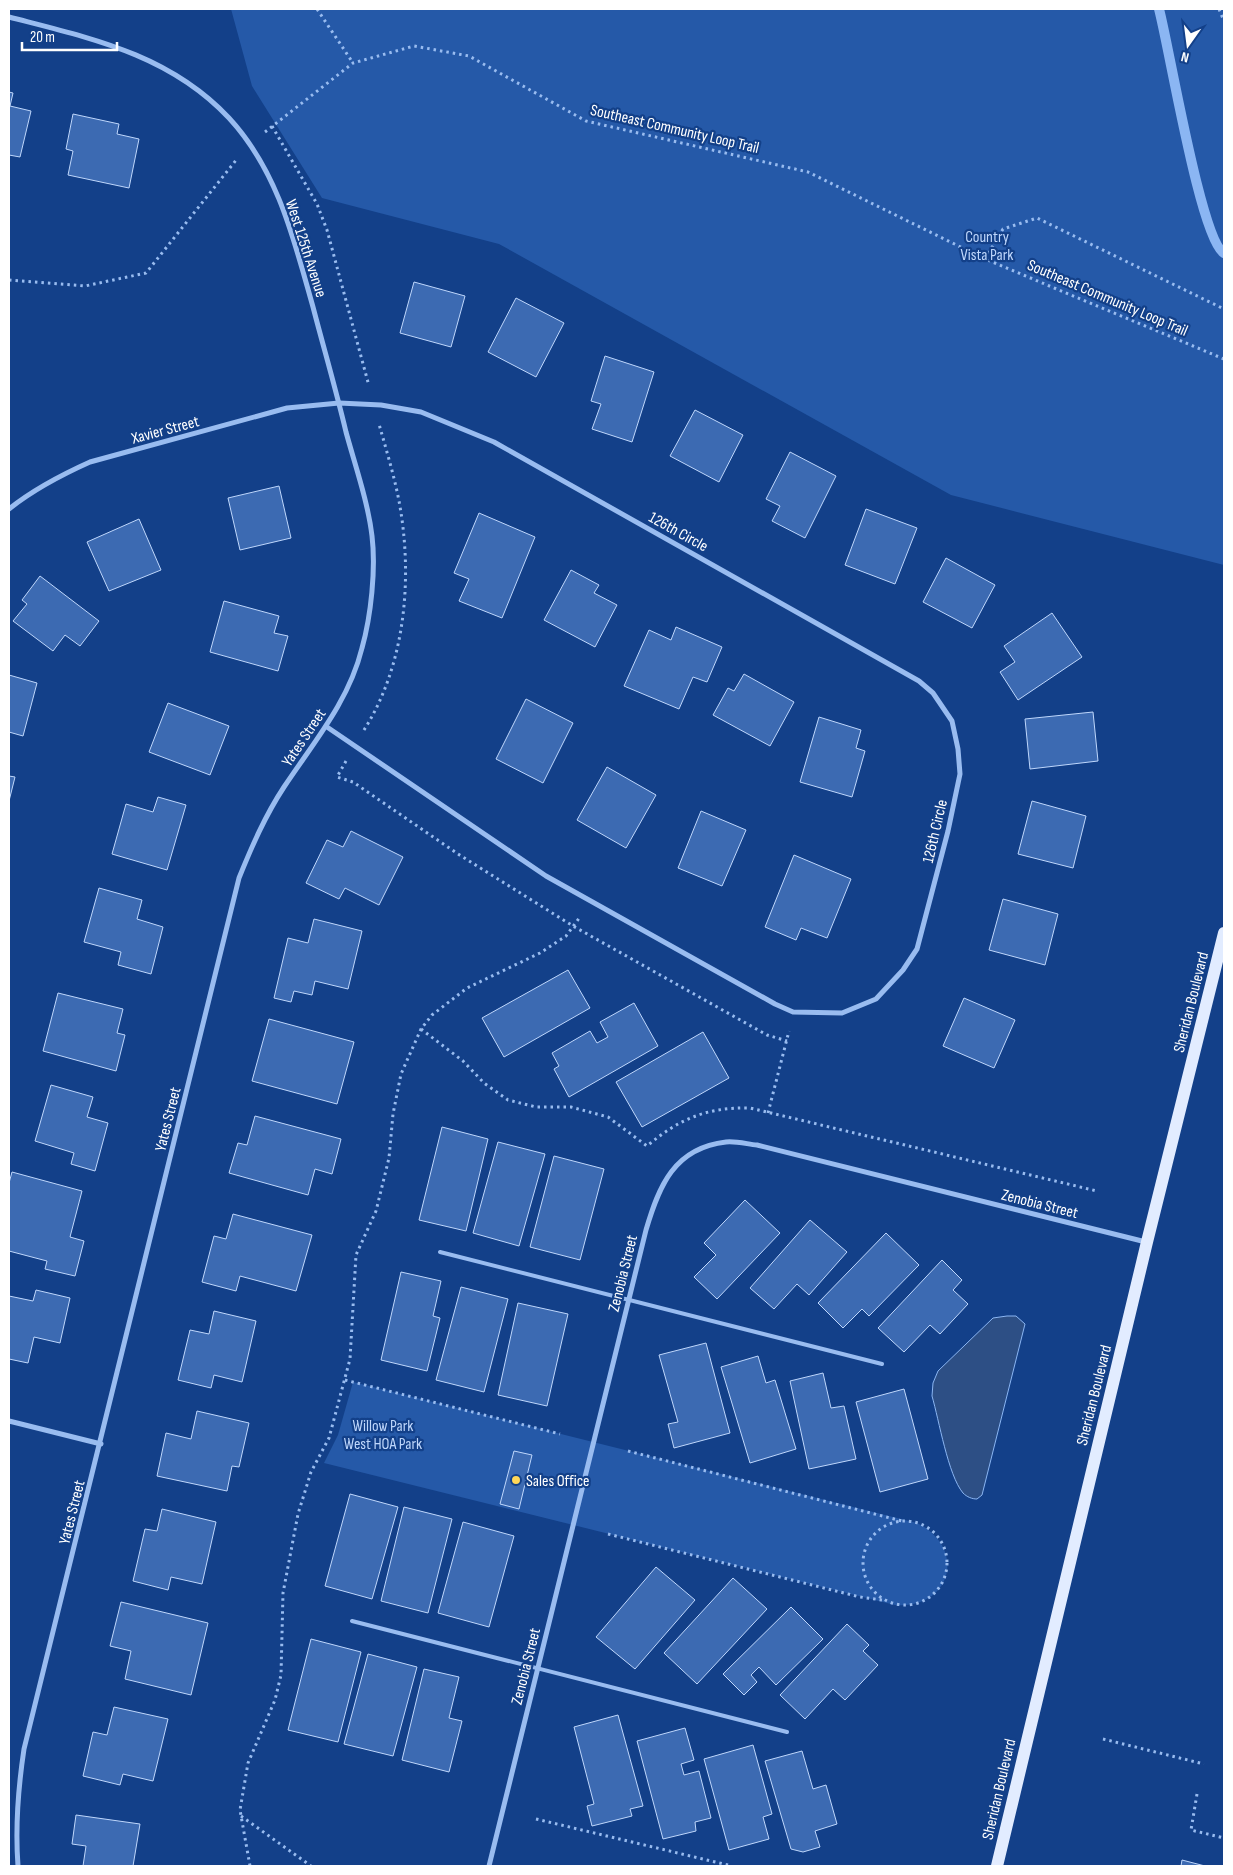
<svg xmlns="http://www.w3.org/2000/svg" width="1233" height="1875" font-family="'Sofia Sans Condensed',sans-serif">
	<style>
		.green { fill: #2559a8 }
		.water { fill: #2d4f85; stroke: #8bb6f3 }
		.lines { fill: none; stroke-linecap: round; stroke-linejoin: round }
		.stream { stroke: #8bb6f3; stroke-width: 10 }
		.building { fill: #3c6ab2; stroke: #bfd7fc }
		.path { stroke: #99bcf0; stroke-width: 3; stroke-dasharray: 2.5 4; stroke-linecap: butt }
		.service { stroke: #99bcf0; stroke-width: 4 }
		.minor { stroke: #99bcf0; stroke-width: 5 }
		.primary { stroke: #e2ecff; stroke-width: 12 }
		.poi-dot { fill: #ffd758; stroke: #134089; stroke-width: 2 }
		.labels { text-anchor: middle; stroke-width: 4.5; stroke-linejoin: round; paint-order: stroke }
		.street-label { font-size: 16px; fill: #fff; stroke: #134089 }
		.park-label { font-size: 16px; fill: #bfd7fc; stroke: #134089 }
		.poi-label { font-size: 16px; fill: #fff; stroke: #134089; text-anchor: start }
	</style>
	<rect width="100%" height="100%" fill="#134089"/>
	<g class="green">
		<polygon points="231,9 1224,9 1224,565 951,495 499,244 322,198 252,86"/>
		<path d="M353 1382 917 1523C968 1548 951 1610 895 1605L324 1463 338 1435Z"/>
	</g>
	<path class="water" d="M1007 1316H1016L1025 1324 982 1495 977 1499C972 1499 967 1497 963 1493 948 1475 939 1420 932 1396L933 1383 938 1371 993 1318Z"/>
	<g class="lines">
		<path class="stream" d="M1159 9C1169 46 1201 241 1224 253"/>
	</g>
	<g class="building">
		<polygon points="9,92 13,93 10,106 31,111 20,157 9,155"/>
		<polygon points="73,114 119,124 117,134 139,139 129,188 68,175 73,151 66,149"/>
		<polygon points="414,282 465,296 451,347 400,333"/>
		<polygon points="516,298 564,323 536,377 488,352"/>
		<polygon points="605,356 654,372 632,442 592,429 601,404 591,401"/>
		<polygon points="695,410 743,435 719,482 670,456"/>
		<polygon points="790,452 836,476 805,538 772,521 780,506 766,499"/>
		<polygon points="279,486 291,538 240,550 228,498"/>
		<polygon points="866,509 917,528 895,584 845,565"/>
		<polygon points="479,513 535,537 502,618 459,601 469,579 454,573"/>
		<polygon points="139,519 161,570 109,591 87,542"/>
		<polygon points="946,558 995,585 972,628 923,602"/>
		<polygon points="571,570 599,585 594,593 617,605 595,647 544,620"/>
		<polygon points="40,576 99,621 80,646 65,635 53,651 13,621 27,604 22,600"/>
		<polygon points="224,601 279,616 274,633 288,636 278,671 210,652"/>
		<polygon points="1052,613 1082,657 1018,700 1000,672 1015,662 1004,646"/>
		<polygon points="676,627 722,647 707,682 693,677 679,709 624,686 649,630 671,640"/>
		<polygon points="744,674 794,702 770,746 713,715 728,688 734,691"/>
		<polygon points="9,675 37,683 23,736 9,732"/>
		<polygon points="526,699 573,723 543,783 496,759"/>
		<polygon points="168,703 229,726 210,775 149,752"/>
		<polygon points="1093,712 1098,761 1030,769 1025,719"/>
		<polygon points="819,717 861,730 856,748 865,751 852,797 800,782"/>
		<polygon points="607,767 656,795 626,848 577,820"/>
		<polygon points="9,776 15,777 9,801"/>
		<polygon points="158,797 186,805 167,870 112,854 126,804 153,812"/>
		<polygon points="1032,801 1086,816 1073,868 1018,854"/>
		<polygon points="701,811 746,830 722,886 678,868"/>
		<polygon points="351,831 403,857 379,905 345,888 339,899 306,883 327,840 343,847"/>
		<polygon points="794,855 851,879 827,938 801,928 796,940 765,927"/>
		<polygon points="99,888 142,900 137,919 163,927 151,974 118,965 121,952 84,942"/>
		<polygon points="1003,899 1058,914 1045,965 989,950"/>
		<polygon points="314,919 362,931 348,989 315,981 312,995 294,991 291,1002 274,998 288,938 308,943"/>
		<polygon points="568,970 590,1008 504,1057 482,1018"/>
		<polygon points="58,993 123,1009 117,1033 125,1035 116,1071 43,1051"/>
		<polygon points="964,998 1015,1020 994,1068 943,1046"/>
		<polygon points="634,1003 658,1046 569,1097 554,1069 559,1066 552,1053 590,1031 597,1043 608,1037 600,1022"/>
		<polygon points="269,1019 354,1042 337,1104 252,1081"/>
		<polygon points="703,1032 729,1078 642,1127 616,1082"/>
		<polygon points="51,1085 93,1097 87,1117 108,1123 95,1171 71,1164 74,1153 35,1141"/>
		<polygon points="255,1116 341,1139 332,1174 315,1169 308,1195 229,1173 238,1143 247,1145"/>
		<polygon points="442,1127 488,1139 466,1231 419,1220"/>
		<polygon points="498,1142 545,1154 519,1246 473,1233"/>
		<polygon points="554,1156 604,1169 580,1260 530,1247"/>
		<polygon points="12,1172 82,1191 70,1237 84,1241 75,1276 45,1269 47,1261 9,1251 9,1183"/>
		<polygon points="745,1200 780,1233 717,1299 694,1277 716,1255 704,1243"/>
		<polygon points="233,1214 312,1235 296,1291 240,1276 236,1291 202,1282 214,1236 226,1239"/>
		<polygon points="810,1220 847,1252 809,1295 797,1284 774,1309 750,1288"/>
		<polygon points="886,1233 919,1265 869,1316 862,1309 843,1328 818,1303"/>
		<polygon points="942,1260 962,1280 953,1290 968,1304 940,1334 930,1325 904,1352 878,1328"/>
		<polygon points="401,1272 441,1281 433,1316 440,1318 427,1371 381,1360"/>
		<polygon points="461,1287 508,1299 484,1392 436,1380"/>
		<polygon points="36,1290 70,1298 60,1343 34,1337 28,1363 9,1359 9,1296 33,1301"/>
		<polygon points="518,1303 568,1314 547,1406 498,1395"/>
		<polygon points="214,1311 256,1321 242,1382 214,1375 211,1388 178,1380 190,1330 209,1334"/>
		<polygon points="706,1343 730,1433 674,1448 668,1424 678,1422 659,1355"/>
		<polygon points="758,1356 766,1383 775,1380 796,1449 750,1463 721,1367"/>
		<polygon points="823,1373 831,1408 844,1406 856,1459 809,1469 790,1381"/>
		<polygon points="904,1389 928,1479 880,1492 856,1402"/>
		<polygon points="197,1411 249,1423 239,1467 232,1466 227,1491 157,1476 166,1433 191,1439"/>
		<polygon points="514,1451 532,1455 519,1509 500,1504"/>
		<polygon points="350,1494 398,1507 372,1599 325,1586"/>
		<polygon points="404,1507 452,1519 428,1613 381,1601"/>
		<polygon points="162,1509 216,1522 202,1584 171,1577 168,1590 133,1581 145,1529 157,1531"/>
		<polygon points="463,1522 514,1536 489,1627 438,1613"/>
		<polygon points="656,1567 695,1600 635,1669 596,1637"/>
		<polygon points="733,1578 767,1609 697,1684 664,1653"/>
		<polygon points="121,1602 208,1623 191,1695 125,1679 131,1651 110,1646"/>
		<polygon points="791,1607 823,1639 776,1685 759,1667 751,1675 757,1682 744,1695 723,1674"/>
		<polygon points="847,1624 869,1645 863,1651 878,1665 845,1700 833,1689 805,1719 780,1695"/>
		<polygon points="311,1639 361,1652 338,1742 288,1730"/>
		<polygon points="368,1654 417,1667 393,1756 344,1744"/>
		<polygon points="424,1669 459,1677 449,1718 462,1721 449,1772 402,1760"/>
		<polygon points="114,1707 168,1719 153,1781 123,1774 120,1785 83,1776 93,1732 107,1735"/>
		<polygon points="618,1715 643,1806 630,1809 632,1816 592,1826 587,1806 594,1804 574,1727"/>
		<polygon points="685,1728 694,1760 681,1764 684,1775 699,1771 711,1818 695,1822 696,1831 663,1839 637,1741"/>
		<polygon points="753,1745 772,1814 763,1817 769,1839 729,1850 704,1759"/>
		<polygon points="802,1751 813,1789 826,1785 837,1824 815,1831 820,1847 803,1852 791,1849 765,1761"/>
		<polygon points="76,1815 140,1824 133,1866 83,1866 86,1846 72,1844"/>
		<polygon points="1182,1860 1205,1866 1181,1866"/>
	</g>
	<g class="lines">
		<g class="path">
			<polyline points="317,9 353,63"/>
			<polyline points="1219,9 1224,21"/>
			<polyline points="272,126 317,204 327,230 369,386"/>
			<polyline points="265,132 353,63 414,46 469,56 586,121 808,172 985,259 1224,359"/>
			<polyline points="985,259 1003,229 1037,218 1224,309"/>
			<polyline points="9,280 85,286 146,273 237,159"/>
			<path d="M364 730C406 664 413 576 399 501 394 475 386 449 379 424"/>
			<polyline points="346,761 337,777 353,782 458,854 573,926 767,1035 787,1041"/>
			<path d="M421 1029 463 1061 484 1083 508 1100 536 1107H571L608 1117 647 1146C679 1119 707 1107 750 1108L1097 1191"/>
			<polyline points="768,1113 789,1031"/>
			<polyline points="345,1380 560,1434"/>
			<polyline points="628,1451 902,1521"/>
			<circle cx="905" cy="1563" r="42"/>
			<polyline points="608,1534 860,1597 882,1600"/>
			<polyline points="1103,1739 1204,1764"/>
			<polyline points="1197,1794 1191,1830 1224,1838"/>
			<polyline points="241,1816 311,1866"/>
			<polyline points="536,1819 732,1866"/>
			<polyline points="250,1866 240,1810 248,1763 275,1700 281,1675 283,1593 298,1514 311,1472 329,1438 350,1359 356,1255 376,1211 389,1158 393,1114 401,1074 421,1029 432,1015 467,988 540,953 566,936 580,917"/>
		</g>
		<g class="service">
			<polyline points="440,1252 882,1364"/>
			<polyline points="352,1621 787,1732"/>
		</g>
		<g class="minor">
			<path d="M9 17C90 38 169 54 229 118 278 171 294 240 313 307 324 349 336 390 346 432 355 465 368 502 372 536 376 569 371 616 362 648 349 701 314 742 284 787 265 816 252 846 239 878L24 1749C18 1789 15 1826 18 1866"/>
			<path d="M9 509C34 489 61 475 90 462L287 408 339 403 381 405 421 412 494 442 919 681 933 693 952 721 958 749 960 774 948 831 917 949 903 970 876 999 842 1013 793 1012 775 1004 546 876 327 727"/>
			<polyline points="9,1421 101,1444"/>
			<path d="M489 1866 646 1230C659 1186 674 1148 726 1142 736 1141 747 1144 757 1145L1146 1242"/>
		</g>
		<polyline class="primary" points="997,1866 1147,1242 1224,933"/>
	</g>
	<circle class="poi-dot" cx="516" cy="1480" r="5"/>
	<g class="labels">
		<g class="street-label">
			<text transform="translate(675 128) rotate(13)" y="6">Southeast Community Loop Trail</text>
			<text transform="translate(307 248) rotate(72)" y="6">West 125th Avenue</text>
			<text transform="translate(1108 297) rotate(23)" y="6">Southeast Community Loop Trail</text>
			<text transform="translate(165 429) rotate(-15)" y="6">Xavier Street</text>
			<text transform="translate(679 531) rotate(29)" y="6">126th Circle</text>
			<text transform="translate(303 737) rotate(-56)" y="6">Yates Street</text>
			<text transform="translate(934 831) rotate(-77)" y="6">126th Circle</text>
			<text transform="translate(1190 1002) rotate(-76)" y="6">Sheridan Boulevard</text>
			<text transform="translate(167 1119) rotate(-76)" y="6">Yates Street</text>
			<text transform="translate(1040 1203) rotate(14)" y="6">Zenobia Street</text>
			<text transform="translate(622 1273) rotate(-76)" y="6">Zenobia Street</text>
			<text transform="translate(1093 1395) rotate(-76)" y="6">Sheridan Boulevard</text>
			<text transform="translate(71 1512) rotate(-76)" y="6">Yates Street</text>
			<text transform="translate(525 1666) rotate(-76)" y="6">Zenobia Street</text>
			<text transform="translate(998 1789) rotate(-77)" y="6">Sheridan Boulevard</text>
		</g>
		<g class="park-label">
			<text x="987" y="242">Country<tspan x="987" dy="18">Vista Park</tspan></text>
			<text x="383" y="1431">Willow Park<tspan x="383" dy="18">West HOA Park</tspan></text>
		</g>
		<g class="poi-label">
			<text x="526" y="1486">Sales Office</text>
		</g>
	</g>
	<rect width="1233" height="1875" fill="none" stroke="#ffffff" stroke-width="20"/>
	<g transform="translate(1188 45) rotate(194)" stroke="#134089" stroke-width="4" paint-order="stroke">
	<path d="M0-4L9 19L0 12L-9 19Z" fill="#ffffff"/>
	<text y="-8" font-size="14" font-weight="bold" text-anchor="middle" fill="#ffffff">N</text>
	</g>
	<path d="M22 42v8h95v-8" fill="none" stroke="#ffffff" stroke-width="2.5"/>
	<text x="30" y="42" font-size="15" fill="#ffffff" stroke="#134089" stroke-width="4" paint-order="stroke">20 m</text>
</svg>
